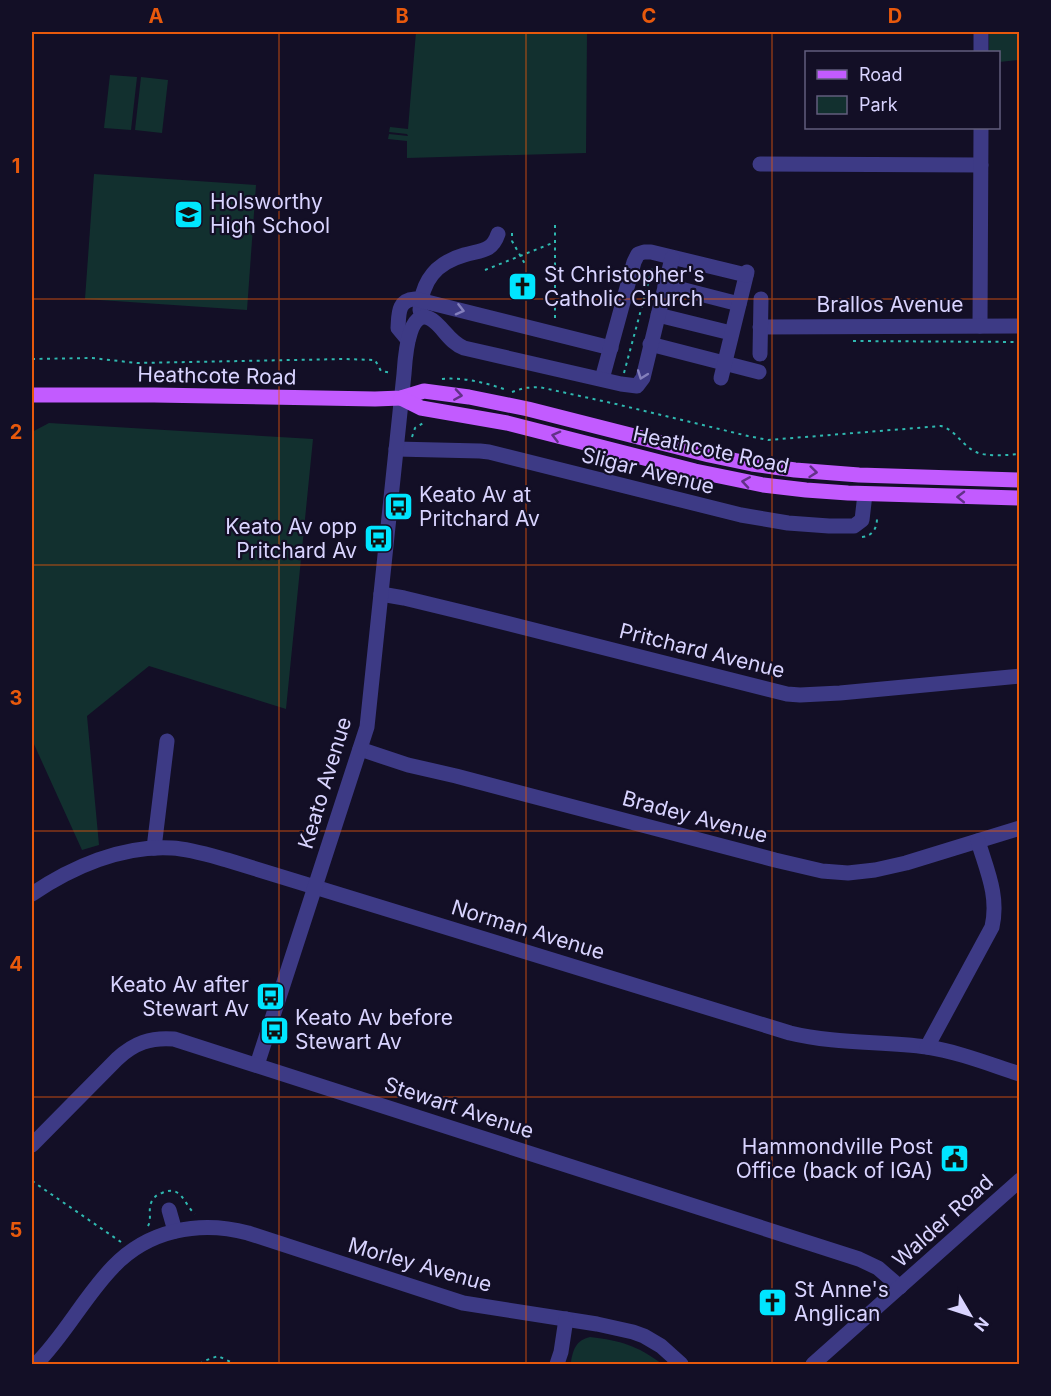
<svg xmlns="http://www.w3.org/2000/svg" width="1051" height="1396" font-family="Inter,sans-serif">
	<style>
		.green { fill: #12302f }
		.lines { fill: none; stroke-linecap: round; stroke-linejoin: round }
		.path { stroke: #2fb8b0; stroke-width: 2; stroke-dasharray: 3 4.5; stroke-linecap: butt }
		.minor { stroke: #3d3a85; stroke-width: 15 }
		.major { stroke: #c25bff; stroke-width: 15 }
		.oneway { stroke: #837fbc }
		.oneway2 { stroke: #623188 }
		.grid { fill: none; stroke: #e8590c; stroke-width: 1.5; stroke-opacity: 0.55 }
		.labels { text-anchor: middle; stroke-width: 4.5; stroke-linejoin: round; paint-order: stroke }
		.poi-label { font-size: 21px; fill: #d9d4ff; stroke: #130f26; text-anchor: start }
		.street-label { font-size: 21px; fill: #d9d4ff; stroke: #130f26 }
		.neatline { fill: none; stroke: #e8590c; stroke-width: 2 }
		.grid-label { font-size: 20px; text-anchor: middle; font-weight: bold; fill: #e8590c }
	</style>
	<rect width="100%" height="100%" fill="#130f26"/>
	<g class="green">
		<polygon points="416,32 587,32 586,153 407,158 407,141 388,139 389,134 408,136 407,134 389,132 390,127 408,129"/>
		<polygon points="989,32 1019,32 1019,60 999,62 998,52 989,52"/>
		<polygon points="110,75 137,77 131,130 104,128"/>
		<polygon points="141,77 168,80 162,133 135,130"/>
		<polygon points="94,174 256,185 247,310 85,299"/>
		<polygon points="49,423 313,439 286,709 149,666 87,716 99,845 82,850 33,742 32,741 32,432"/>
		<path d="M590 1337C622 1341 636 1345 662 1364H591L589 1362H571C573 1350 576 1340 590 1337Z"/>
	</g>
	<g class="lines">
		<g class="path">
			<polyline points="512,233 512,241 525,264"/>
			<polyline points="485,270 555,242"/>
			<polyline points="555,318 555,224"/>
			<polyline points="853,341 1020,342"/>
			<polyline points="32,359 92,358 137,363 345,359 375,360 381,371 392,373"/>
			<polyline points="624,373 653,265"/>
			<path d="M442 379C464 377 486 383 507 390"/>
			<path d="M512 392 524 388 539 387 616 404 748 436 768 440 941 426C956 430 962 446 976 452 986 457 1008 455 1020 454"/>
			<polyline points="412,437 415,428 425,422"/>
			<path d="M862 537C873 536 877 528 877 518"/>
			<polyline points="32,1181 121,1242"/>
			<path d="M148 1226C152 1219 148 1211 151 1203 153 1198 157 1194 162 1193 182 1184 184 1205 195 1214"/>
			<polyline points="200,1364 204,1361 218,1356 235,1364"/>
		</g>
		<g class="minor">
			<polyline points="981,52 981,32"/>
			<polyline points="760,164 981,165"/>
			<polyline points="665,285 739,304"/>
			<path d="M420 310C422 280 436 263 464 255 481 250 492 252 498 234"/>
			<polyline points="658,315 731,333"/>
			<polyline points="980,326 981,128"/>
			<polyline points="760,327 1020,326"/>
			<path d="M408 340 398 328C399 315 397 300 415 299L611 348"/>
			<polyline points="650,344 759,372"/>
			<polyline points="760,354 761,299"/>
			<polyline points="721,378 747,272"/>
			<polyline points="602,379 634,262 638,254 644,252 651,252 746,275"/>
			<polyline points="396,449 480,451 489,452 741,515 788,523 829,526 854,526 862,520 865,494"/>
			<polyline points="381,594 404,598 466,613 787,694 800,695 840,693 1020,676"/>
			<polyline points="360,749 408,765 456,776 775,860 822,871 848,873 875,870 906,863 1020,828"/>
			<polyline points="154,848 167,741"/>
			<path d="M32 894C72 867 122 845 172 848 190 849 209 855 227 860L790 1033C835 1044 882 1041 927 1047 959 1052 989 1064 1020 1074"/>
			<path d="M927 1047 992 927C999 896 987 871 978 841"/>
			<path d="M257 1065 367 727 404 374C405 360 408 298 436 323 446 332 451 343 464 348L621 384 637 386 643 378 672 258"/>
			<path d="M32 1145 117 1059C134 1043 151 1037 174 1039L859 1259 878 1268 900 1287"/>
			<polyline points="169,1210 175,1231"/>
			<path d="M36 1364C65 1335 84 1297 113 1267 148 1230 199 1220 248 1233L463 1303 597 1324 633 1332 644 1336 661 1346 681 1364"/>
			<polyline points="557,1364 561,1352 566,1319"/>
			<polyline points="813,1364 1020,1180"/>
		</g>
		<g class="major">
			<polyline points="32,395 154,395 375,399 401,398 424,391 469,397 528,409 709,455 752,464 795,470 859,475 1020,480"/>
			<polyline points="401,398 421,408 507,423 695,471 763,485 806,490 848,493 1020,498"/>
		</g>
	</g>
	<defs><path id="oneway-chevron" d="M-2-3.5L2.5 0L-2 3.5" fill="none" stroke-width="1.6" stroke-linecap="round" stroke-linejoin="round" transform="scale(1.5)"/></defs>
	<g class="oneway">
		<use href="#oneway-chevron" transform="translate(460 310) rotate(14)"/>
		<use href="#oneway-chevron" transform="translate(642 375) rotate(110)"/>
	</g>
	<g class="oneway2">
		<use href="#oneway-chevron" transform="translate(458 395) rotate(9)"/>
		<use href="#oneway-chevron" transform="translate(556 436) rotate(-166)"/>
		<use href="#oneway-chevron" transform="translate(813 472) rotate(6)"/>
		<use href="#oneway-chevron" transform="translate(746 482) rotate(-171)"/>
		<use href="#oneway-chevron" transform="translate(961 497) rotate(-179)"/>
	</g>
	<path class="grid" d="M279 32V1364M526 32V1364M772 32V1364M32 299H1020M32 565H1020M32 831H1020M32 1097H1020"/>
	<defs>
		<symbol id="school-square" viewBox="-11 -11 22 22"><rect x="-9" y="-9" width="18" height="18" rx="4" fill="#00e5ff" stroke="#130f26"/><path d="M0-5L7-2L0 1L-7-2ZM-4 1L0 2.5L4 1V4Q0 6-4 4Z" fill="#111"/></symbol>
		<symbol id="church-square" viewBox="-11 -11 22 22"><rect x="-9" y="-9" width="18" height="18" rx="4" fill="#00e5ff" stroke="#130f26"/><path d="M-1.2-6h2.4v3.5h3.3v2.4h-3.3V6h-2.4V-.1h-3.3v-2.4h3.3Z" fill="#111"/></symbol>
		<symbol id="bus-square" viewBox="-11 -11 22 22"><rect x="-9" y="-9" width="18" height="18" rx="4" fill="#00e5ff" stroke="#130f26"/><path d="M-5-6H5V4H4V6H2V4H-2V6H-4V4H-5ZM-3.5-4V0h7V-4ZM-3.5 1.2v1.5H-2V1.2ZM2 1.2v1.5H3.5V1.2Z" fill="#111"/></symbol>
		<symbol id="civic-square" viewBox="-11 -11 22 22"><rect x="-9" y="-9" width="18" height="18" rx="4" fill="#00e5ff" stroke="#130f26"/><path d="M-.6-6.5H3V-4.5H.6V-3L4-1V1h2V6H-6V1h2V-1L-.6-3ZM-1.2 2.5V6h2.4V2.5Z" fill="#111"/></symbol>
	</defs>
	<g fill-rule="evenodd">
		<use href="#school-square" x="172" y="198" width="33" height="33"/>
		<use href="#church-square" x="506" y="270" width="33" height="33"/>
		<use href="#bus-square" x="382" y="490" width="33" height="33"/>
		<use href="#bus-square" x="362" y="522" width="33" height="33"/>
		<use href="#bus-square" x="254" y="980" width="33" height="33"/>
		<use href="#bus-square" x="258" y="1014" width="33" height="33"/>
		<use href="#civic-square" x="938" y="1142" width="33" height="33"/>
		<use href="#church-square" x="756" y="1286" width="33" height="33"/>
	</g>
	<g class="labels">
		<g class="poi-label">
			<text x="210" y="209">Holsworthy<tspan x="210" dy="24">High School</tspan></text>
			<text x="544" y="282">St Christopher's<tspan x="544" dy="24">Catholic Church</tspan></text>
			<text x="419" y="502">Keato Av at<tspan x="419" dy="24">Pritchard Av</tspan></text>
			<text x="357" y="534" text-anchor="end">Keato Av opp<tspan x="357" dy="24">Pritchard Av</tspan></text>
			<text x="249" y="992" text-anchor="end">Keato Av after<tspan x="249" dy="24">Stewart Av</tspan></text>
			<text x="295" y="1025">Keato Av before<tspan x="295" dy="24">Stewart Av</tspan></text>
			<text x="933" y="1154" text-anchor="end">Hammondville Post<tspan x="933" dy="24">Office (back of IGA)</tspan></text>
			<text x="794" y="1297">St Anne's<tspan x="794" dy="24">Anglican</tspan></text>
		</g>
		<g class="street-label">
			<text x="890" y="312">Brallos Avenue</text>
			<text transform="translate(217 376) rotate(1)" y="7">Heathcote Road</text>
			<text transform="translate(711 450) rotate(12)" y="7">Heathcote Road</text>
			<text transform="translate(648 471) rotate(14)" y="7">Sligar Avenue</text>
			<text transform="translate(702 651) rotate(14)" y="7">Pritchard Avenue</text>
			<text transform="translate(325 783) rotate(-73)" y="7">Keato Avenue</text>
			<text transform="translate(695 817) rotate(15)" y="7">Bradey Avenue</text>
			<text transform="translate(528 930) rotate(17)" y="7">Norman Avenue</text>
			<text transform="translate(459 1108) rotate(18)" y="7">Stewart Avenue</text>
			<text transform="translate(943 1221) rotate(-42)" y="7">Walder Road</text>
			<text transform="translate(420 1265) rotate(16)" y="7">Morley Avenue</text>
		</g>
	</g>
	<rect width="1051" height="1396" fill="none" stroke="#130f26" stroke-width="66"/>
	<rect x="805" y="51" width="195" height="78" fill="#130f26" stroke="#625e7d" stroke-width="1.5"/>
	<rect x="817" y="70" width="30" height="9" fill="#c25bff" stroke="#625e7d" stroke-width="1.5"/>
	<text x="859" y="81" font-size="18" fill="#d9d4ff">Road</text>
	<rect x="817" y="96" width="30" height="18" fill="#12302f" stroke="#625e7d" stroke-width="1.5"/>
	<text x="859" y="111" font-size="18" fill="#d9d4ff">Park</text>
	<g transform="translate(970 1315) rotate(129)" stroke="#130f26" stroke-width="4.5" paint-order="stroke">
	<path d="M0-4.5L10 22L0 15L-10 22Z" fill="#d9d4ff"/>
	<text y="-9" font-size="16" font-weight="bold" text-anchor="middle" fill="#d9d4ff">N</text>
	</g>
	<rect x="33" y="33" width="985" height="1330" class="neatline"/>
	<g class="grid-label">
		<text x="156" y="23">A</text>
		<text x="402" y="23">B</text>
		<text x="649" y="23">C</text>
		<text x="895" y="23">D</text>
		<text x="16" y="173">1</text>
		<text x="16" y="439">2</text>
		<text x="16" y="705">3</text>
		<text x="16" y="971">4</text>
		<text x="16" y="1237">5</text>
	</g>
</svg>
